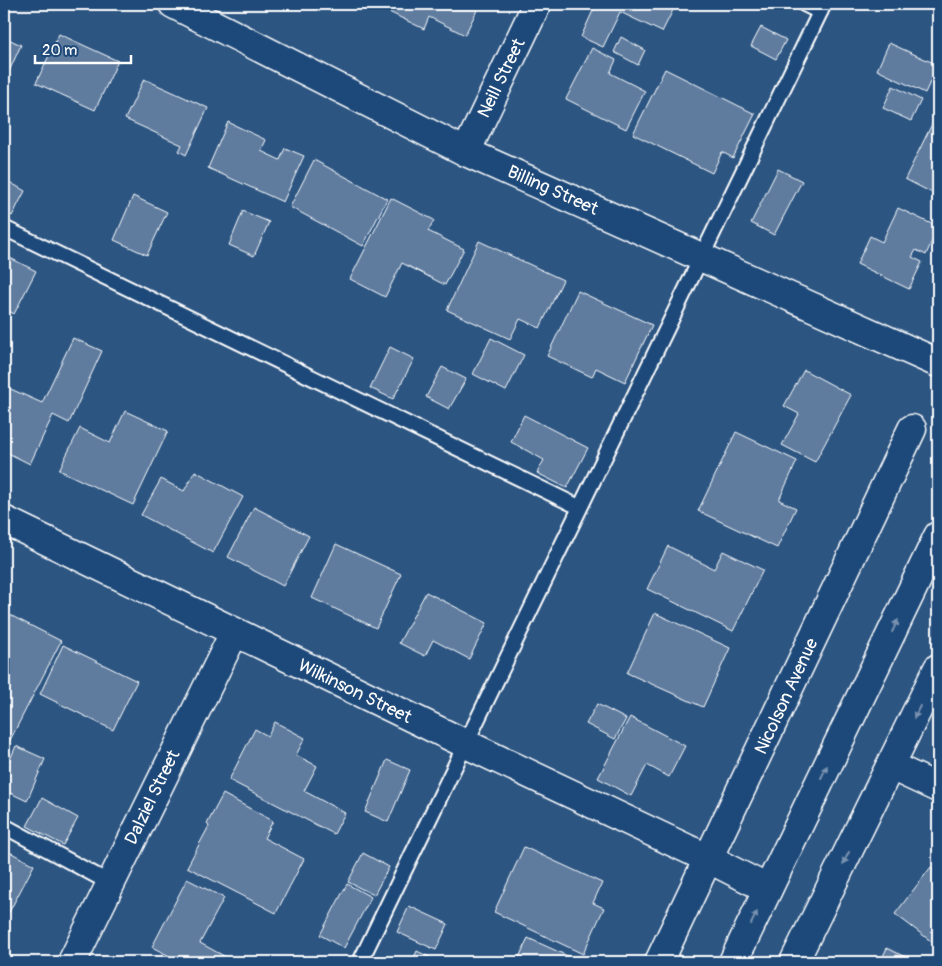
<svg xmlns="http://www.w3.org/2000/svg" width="942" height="966" font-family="Pangolin,sans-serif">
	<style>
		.building { fill: #5e7c9f; stroke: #fff }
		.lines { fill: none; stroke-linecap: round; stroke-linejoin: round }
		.lane-casing { stroke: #fff; stroke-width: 18 }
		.street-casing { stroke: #fff; stroke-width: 31 }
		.secondary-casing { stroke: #fff; stroke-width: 31 }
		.lane { stroke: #1f4a7a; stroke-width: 14 }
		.street { stroke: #1f4a7a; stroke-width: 28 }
		.secondary { stroke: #1f4a7a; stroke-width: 28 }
		.oneway { fill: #7992af }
		.labels { text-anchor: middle; stroke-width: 4.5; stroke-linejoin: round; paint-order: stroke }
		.street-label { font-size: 18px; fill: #fff; stroke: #1f4a7a }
	</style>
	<rect width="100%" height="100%" fill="#2c5582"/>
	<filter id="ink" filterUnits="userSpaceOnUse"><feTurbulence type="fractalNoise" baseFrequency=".02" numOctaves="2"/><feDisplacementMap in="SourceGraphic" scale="10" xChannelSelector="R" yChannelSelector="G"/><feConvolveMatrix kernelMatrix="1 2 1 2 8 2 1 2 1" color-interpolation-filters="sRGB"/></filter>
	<g filter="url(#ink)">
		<g class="building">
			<polygon points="393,4 480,4 465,35 429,17 424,29 389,12"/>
			<polygon points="596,4 606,4 615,8 618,4 676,4 662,32 620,12 603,47 581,37"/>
			<polygon points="761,27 786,40 776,59 751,46"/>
			<polygon points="59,34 118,61 95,110 36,83"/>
			<polygon points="4,37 21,45 6,78 4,77"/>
			<polygon points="621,37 645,50 638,65 614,52"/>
			<polygon points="889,43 938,65 925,93 877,70"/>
			<polygon points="592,48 616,60 610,73 645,91 626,129 566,99"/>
			<polygon points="665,69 755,114 733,158 722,152 712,173 633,134"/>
			<polygon points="144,79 208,108 186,155 179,151 182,145 125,119"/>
			<polygon points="893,86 921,100 911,121 883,108"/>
			<polygon points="934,120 938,122 938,196 905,179"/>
			<polygon points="228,122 266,140 261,151 280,160 285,148 304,156 283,202 208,168"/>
			<polygon points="314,160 387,199 363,246 290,207"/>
			<polygon points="778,169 802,181 774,235 751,223"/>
			<polygon points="4,179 25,191 12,216 4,212"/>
			<polygon points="133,196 167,212 147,255 114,240"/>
			<polygon points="391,198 434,220 428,231 464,249 445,285 402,263 385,297 350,279"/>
			<polygon points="898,208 938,227 926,255 916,250 912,257 922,262 909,289 857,264 870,236 882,242"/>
			<polygon points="243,211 269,222 254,256 229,245"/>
			<polygon points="479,241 563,280 540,328 520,319 510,339 447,310"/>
			<polygon points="8,257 36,271 14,314 4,308 4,266"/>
			<polygon points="578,291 652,325 625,382 596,368 592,377 547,356"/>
			<polygon points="73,338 102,351 69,423 53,415 30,464 4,451 4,386 42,403"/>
			<polygon points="491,338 524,355 506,391 473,374"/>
			<polygon points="390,347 414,359 393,399 370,388"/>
			<polygon points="442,367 466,379 449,409 426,397"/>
			<polygon points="804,370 851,395 815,462 782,445 799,414 784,406"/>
			<polygon points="125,411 168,431 133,505 59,470 80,428 110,443"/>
			<polygon points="524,415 588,448 567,488 537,473 544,460 511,442"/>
			<polygon points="736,432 797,461 779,500 796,508 777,548 698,511"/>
			<polygon points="195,471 243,497 213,553 141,515 161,479 184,491"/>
			<polygon points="254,507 309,536 283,586 228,557"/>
			<polygon points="336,544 401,574 376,628 312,598"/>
			<polygon points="668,546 714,569 723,551 763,570 733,631 647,589"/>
			<polygon points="426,592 487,623 469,659 433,640 425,656 399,643"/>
			<polygon points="4,612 61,641 4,752"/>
			<polygon points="655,613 730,648 703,707 627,673"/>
			<polygon points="63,645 137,681 113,730 40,694"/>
			<polygon points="597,704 626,719 615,739 586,724"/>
			<polygon points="630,717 685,746 669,777 647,765 631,796 598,778"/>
			<polygon points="275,722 305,738 296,755 317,766 304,791 345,813 334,834 229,780 255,729 268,736"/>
			<polygon points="16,746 45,759 27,801 4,790 4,773"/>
			<polygon points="387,760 410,770 388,822 365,812"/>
			<polygon points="223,794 273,821 264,838 304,859 276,913 187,867 209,826 207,824"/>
			<polygon points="42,798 78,818 63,845 27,826"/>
			<polygon points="524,847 602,883 593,903 604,908 583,954 494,912"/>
			<polygon points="4,849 34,865 6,918 4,916"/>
			<polygon points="363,853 389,867 374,895 348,882"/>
			<polygon points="931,867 938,873 938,943 936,945 895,914"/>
			<polygon points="187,879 224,898 200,943 235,962 181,962 152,947"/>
			<polygon points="347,884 371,897 344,948 320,935"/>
			<polygon points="409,906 448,924 436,950 397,932"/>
			<polygon points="528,938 581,962 517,962"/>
			<polygon points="887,948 915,962 880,962"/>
			<polygon points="417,951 439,962 412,962"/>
		</g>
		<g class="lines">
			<defs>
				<g id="lane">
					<polyline points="804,4 820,12"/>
					<polyline points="4,228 579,507"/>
					<polyline points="4,826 110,883"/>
					<polyline points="360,962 824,4"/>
				</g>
				<g id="street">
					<polyline points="173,4 466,152 938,363"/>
					<polyline points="466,152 537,4"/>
					<polyline points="4,520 466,744 709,859"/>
					<polyline points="891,766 938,788"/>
					<polyline points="72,962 234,633"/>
					<polyline points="659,962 912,429"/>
				</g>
				<g id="secondary">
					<polyline points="709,859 768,889"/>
					<polyline points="733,962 938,536"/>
					<polyline points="794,962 938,668"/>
				</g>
			</defs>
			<use href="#lane" class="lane-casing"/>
			<use href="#street" class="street-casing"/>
			<use href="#secondary" class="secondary-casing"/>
			<use href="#lane" class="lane"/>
			<use href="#street" class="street"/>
			<use href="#secondary" class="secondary"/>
		</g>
		<defs><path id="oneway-solid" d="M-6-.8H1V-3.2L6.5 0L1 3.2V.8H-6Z" transform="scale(1.25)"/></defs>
		<g class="oneway">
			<use href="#oneway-solid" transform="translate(895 626) rotate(-64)"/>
			<use href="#oneway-solid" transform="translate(917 712) rotate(116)"/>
			<use href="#oneway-solid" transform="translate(824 772) rotate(-64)"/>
			<use href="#oneway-solid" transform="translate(846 858) rotate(116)"/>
			<use href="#oneway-solid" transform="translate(754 918) rotate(-64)"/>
		</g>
	</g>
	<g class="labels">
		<g class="street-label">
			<text transform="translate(501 78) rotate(-64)" y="6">Neill Street</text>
			<text transform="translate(553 190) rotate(24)" y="6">Billing Street</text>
			<text transform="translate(355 691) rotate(26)" y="6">Wilkinson Street</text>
			<text transform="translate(786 696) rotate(-65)" y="6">Nicolson Avenue</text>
			<text transform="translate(152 797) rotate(-64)" y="6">Dalziel Street</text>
		</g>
	</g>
	<rect width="942" height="966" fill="none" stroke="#1f4a7a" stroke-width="20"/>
	<rect x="10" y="10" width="922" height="946" fill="none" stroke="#fff" stroke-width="2" filter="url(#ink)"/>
	<path d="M35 55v8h96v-8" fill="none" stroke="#ffffff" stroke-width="2.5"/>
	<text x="42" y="55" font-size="15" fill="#ffffff" stroke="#1f4a7a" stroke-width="4" paint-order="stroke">20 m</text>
</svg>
